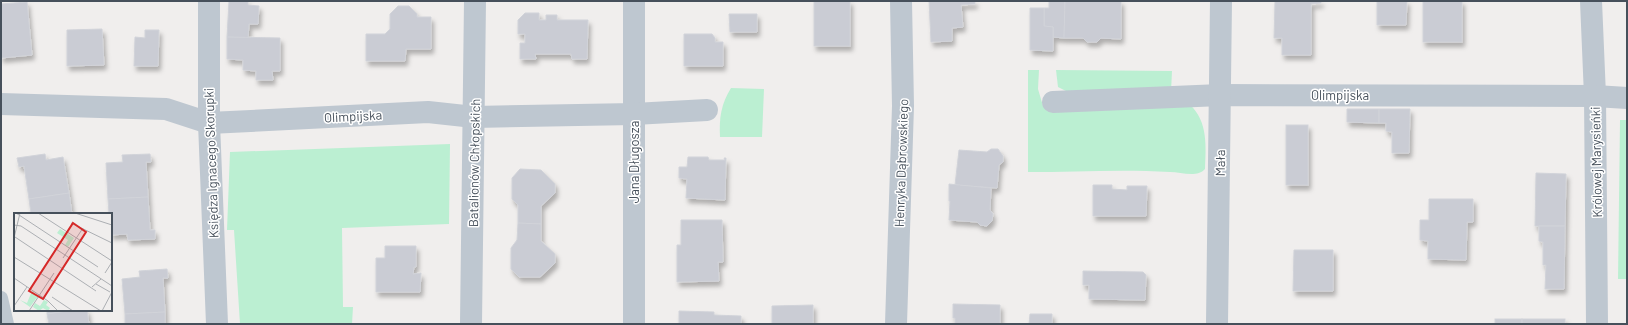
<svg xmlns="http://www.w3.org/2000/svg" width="1628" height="325" font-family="Barlow,sans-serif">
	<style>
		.grass { fill: #bbefd2 }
		.building { fill: #caccd4; stroke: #d1d3d9; filter: url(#shadow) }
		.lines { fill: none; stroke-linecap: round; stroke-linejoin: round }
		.service { stroke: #bec7d0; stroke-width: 14 }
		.minor { stroke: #bec7d0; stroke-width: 22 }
		.labels { text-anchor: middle; stroke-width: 3; stroke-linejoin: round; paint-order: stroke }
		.street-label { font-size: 13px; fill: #46505b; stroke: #fff }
		.inset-road { fill: none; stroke: #acafb3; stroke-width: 1 }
		.view { fill: #d62828; fill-opacity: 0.15; stroke: #d62828; stroke-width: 2 }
		.inset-edge { fill: none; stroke: #46505b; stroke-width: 2 }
	</style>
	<defs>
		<filter id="shadow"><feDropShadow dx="2.5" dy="4.5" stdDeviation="2" flood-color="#0004"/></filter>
	</defs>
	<rect width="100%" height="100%" fill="#f0eeed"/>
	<g class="grass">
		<path d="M1028 70H1039L1038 89 1043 106 1054 112 1190 105C1208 121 1206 147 1205 169 1197 178 1181 172 1170 172 1123 169 1075 172 1028 172Z"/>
		<polygon points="1056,70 1172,71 1171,92 1066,91 1058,87"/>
		<path d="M731 88 764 89 762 137H720C719 118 721 104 731 88Z"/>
		<polygon points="1620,120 1627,120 1627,279 1618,279"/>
		<polygon points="450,144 449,224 342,228 343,307 353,307 352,324 240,324 234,230 227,230 230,152"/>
	</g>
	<g class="building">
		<polygon points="229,1 248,1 248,5 259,6 258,24 249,24 248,38 227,37"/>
		<rect x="814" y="1" width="36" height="45"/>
		<polygon points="929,1 975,1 975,4 961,5 963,27 952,28 952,41 931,42"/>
		<polygon points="1049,1 1065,1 1064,38 1053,37 1053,27 1044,26 1044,8 1049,8"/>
		<polygon points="1065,1 1121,1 1121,39 1101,38 1097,42 1087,42 1083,38 1064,38"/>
		<polygon points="1275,1 1321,1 1321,3 1311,4 1311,55 1282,55 1282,38 1274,38"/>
		<polygon points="1377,1 1407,1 1406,25 1377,25"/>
		<rect x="1423" y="1" width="39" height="41"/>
		<polygon points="27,2 32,55 1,58 1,4"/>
		<polygon points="398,6 409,6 417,14 417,17 431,17 431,49 406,49 405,61 366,61 366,34 385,34 390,29 390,14"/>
		<polygon points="1030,8 1044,8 1044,26 1053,27 1053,51 1030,50"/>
		<polygon points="525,13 539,13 539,20 546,20 546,15 557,15 557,20 588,20 587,59 572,59 571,54 535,54 536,59 520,59 520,43 525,43 525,34 518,34 518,20"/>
		<polygon points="729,14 757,14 757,32 730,32"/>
		<polygon points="102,29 104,65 67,66 67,30"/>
		<polygon points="145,30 159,30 158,66 134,66 135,37 145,38"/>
		<polygon points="684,34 712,34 715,38 715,42 723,42 723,66 684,66"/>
		<polygon points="227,37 280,38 280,71 272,71 273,80 256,80 256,71 243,70 243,60 227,59"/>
		<polygon points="1347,109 1379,109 1379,123 1347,122"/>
		<polygon points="1379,109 1410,109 1409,153 1392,153 1392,132 1386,131 1386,123 1379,123"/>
		<rect x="1286" y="125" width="22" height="60"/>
		<polygon points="991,149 998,149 1003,156 1003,162 999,165 997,188 955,185 959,150 987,152"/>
		<polygon points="45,154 46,160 63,157 69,193 29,199 24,166 19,167 17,158"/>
		<polygon points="150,154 151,162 146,162 148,197 108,199 106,163 123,162 122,155"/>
		<polygon points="688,157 708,157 709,160 725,160 724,158 726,158 725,200 686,198 687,179 679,178 679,167 687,167"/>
		<polygon points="520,169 541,170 555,184 555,193 541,206 541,224 518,223 518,205 512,199 512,178"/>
		<polygon points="1536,173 1566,174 1565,226 1535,226"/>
		<polygon points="949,184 991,188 990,210 993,214 992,221 987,226 980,225 977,222 949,220 950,201 949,201"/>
		<polygon points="1093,185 1112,185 1112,189 1127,190 1127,186 1147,186 1146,216 1093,216"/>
		<polygon points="69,193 72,214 31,214 29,199"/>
		<polygon points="148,197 150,230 155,230 155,239 128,240 127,234 111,235 111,214 109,214 108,199"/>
		<polygon points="1429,199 1473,199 1473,222 1467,222 1466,260 1428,259 1428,241 1420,240 1420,220 1429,220"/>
		<polygon points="681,220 722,220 723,262 718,262 719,281 677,282 677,245 681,245"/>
		<polygon points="518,223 541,224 541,241 555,254 555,263 540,277 519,277 511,269 511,248 517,240"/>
		<polygon points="1539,226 1565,226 1564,289 1545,289 1546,265 1543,265 1543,242 1539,241"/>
		<polygon points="385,246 416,246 416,267 414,267 413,274 421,273 420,292 376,292 376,258 385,258"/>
		<polygon points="1294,250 1333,250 1333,291 1293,291"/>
		<polygon points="167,269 168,278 163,278 165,312 125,314 122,279 140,277 139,271"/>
		<polygon points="1083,271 1143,272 1146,275 1145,300 1089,299 1089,285 1083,285"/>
		<polygon points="953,304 1000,305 1000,324 955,324 955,318 953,318"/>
		<polygon points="813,305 813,324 772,324 772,306"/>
		<polygon points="47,310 75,310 47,314"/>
		<polygon points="75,310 87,310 89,324 49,324 47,314"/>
		<polygon points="679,311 714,312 714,315 741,316 741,324 679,324"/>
		<polygon points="165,312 165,324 125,324 125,314"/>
		<polygon points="1030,314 1052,314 1052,324 1029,324"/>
		<rect x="1495" y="319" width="27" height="5"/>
		<rect x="1522" y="319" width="43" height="5"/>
	</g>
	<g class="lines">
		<polyline class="service" points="1,298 7,324"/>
		<g class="minor">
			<polyline points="209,1 209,123 217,324"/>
			<polyline points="634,1 634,324"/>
			<polyline points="1591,1 1595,96 1597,324"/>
			<polyline points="1053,102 1221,95 1595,96 1627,98"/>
			<polyline points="1,104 166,109 209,123 428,112 474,117 634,114 707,110"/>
			<polyline points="471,324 475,1"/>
			<polyline points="896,324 903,106 901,1"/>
			<polyline points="1217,324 1221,1"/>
		</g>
	</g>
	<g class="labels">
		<g class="street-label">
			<text x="1340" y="100">Olimpijska</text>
			<text transform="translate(353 116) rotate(-3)" y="5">Olimpijska</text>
			<text transform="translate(634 162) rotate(-90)" y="5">Jana Długosza</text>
			<text transform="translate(1596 162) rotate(-91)" y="5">Królowej Marysieńki</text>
			<text transform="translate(211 163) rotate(-92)" y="5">Księdza Ignacego Skorupki</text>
			<text transform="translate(474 163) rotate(-89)" y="5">Batalionów Chłopskich</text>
			<text transform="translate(901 163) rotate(-88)" y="5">Henryka Dąbrowskiego</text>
			<text transform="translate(1220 163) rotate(-89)" y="5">Mała</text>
		</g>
	</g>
	<g transform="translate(14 213)">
		<rect width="98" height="98" fill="#f0eeed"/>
		<path d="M46 16 60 25 54 34 51 32 54 27 43 20ZM18 78 24 83 16 94 6 87 13 90ZM30 87 34 89 32 92 36 95 34 98 29 95 25 98 19 94 21 90 26 93Z" fill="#bbefd2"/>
		<path class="inset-road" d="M2 0 84 54M24 0 98 48M61 0 98 12M57 10 98 30M0 12 7 13 98 73M1 24 82 78M0 25 6 0M0 44 87 98M49 45 69 15M91 60 98 49M0 65 34 88 44 98M82 71 96 79M78 74 87 66M38 84 59 98M0 93 13 74M15 98 40 60M88 98 98 79"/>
		<path class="view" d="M59 10 72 19 29 86 15 78Z"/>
		<rect width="98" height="98" class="inset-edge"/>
	</g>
	<rect width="1628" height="325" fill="none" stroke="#46505b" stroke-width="4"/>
</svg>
